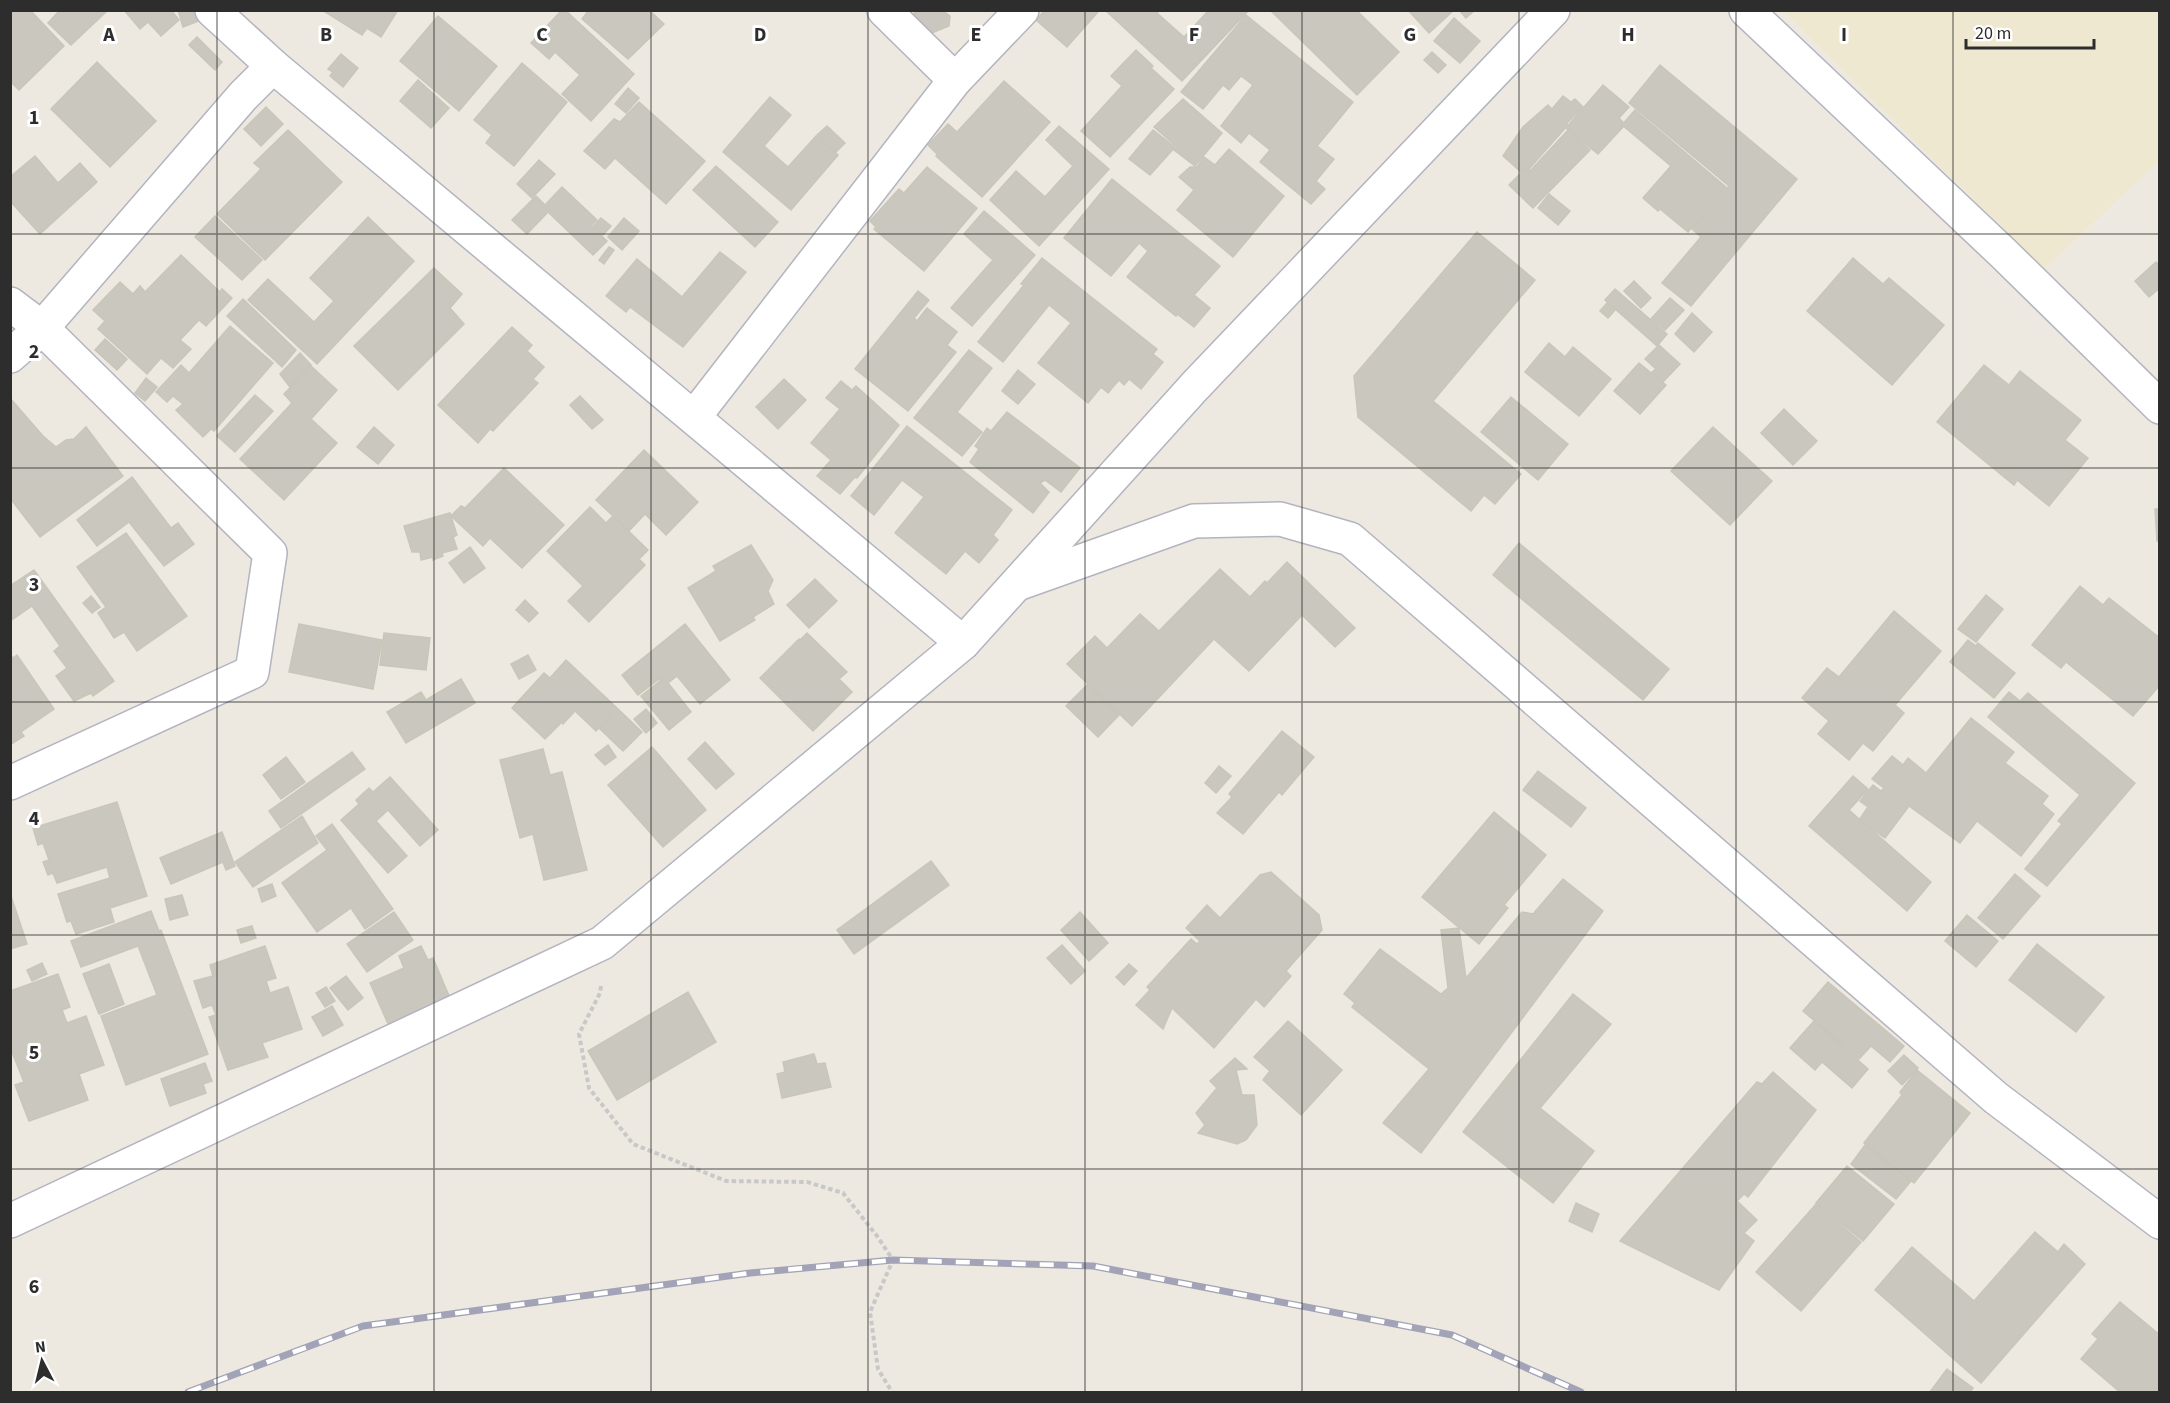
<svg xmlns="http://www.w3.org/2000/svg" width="2170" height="1403" font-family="'Source Sans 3',sans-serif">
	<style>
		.education { fill: #eee8d0 }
		.building { fill: #cac7be; stroke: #c9c6b9; stroke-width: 1.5 }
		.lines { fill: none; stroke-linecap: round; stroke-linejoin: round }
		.street-casing { stroke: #b3b4c0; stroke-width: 36 }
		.path { stroke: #c8c8c8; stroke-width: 4; stroke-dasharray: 4.5 3; stroke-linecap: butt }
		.street { stroke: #fff; stroke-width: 33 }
		.rail-casing { stroke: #a2a3b6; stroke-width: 7 }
		.rail { stroke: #fff; stroke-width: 4.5; stroke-dasharray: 14; stroke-linecap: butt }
		.grid { fill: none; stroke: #2d2d2d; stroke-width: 1.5; stroke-opacity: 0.55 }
		.grid-label { font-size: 20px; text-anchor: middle; font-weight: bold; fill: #2d2d2d; stroke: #fff; stroke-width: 6; stroke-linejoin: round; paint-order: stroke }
	</style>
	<rect width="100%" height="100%" fill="#eee9e0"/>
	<polygon class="education" points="1783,11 2159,11 2159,161 2044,269"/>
	<g class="building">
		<polygon points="10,10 30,10 64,46 19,90 10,81"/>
		<polygon points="60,10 108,10 71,45 48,23"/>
		<polygon points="124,10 171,10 179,20 161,36 148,22 140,29"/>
		<polygon points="178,10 197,10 201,20 183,27"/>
		<polygon points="322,10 398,10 381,37 367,28 362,35"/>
		<polygon points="562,10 565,10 634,74 591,121 562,94 580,75 555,52 549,59 531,43"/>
		<polygon points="589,10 649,10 664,24 628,59 582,19"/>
		<polygon points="917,10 942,10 950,16 949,26 927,35 908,20"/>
		<polygon points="1045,10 1097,10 1098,12 1067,47 1036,20"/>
		<polygon points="1105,10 1160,10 1157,13 1184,37 1209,10 1249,10 1182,81"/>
		<polygon points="1270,10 1356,10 1399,52 1357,95"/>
		<polygon points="1408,10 1454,10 1429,33"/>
		<polygon points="1459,10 1475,10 1466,18"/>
		<polygon points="1246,15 1353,102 1317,146 1334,159 1316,181 1325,189 1311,204 1260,162 1270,150 1249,133 1241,143 1221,126 1253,85 1241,76 1229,90 1223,85 1203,109 1181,92"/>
		<polygon points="438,16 497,66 459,111 400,61"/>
		<polygon points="1454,18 1480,41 1460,63 1434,41"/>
		<polygon points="197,37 222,62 215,70 189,45"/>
		<polygon points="1136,50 1153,66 1151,68 1174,89 1110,157 1081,131 1122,86 1111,76"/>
		<polygon points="1432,52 1446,65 1438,73 1424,60"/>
		<polygon points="341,54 358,68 343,87 330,76 333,72 328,69"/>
		<polygon points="97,62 156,121 110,167 51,109"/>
		<polygon points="522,63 567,102 514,166 486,143 492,135 474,120"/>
		<polygon points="1660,65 1797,179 1691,306 1662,283 1701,237 1692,229 1729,186 1629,103"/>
		<polygon points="418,80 449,108 431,128 400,101"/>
		<polygon points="1004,81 1050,122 982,197 936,156 937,154 928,145 948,124 957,132"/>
		<polygon points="1603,85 1629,107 1619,118 1623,122 1621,125 1623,127 1598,154 1566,128"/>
		<polygon points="628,88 639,98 626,113 615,104"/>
		<polygon points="1563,96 1571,102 1575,99 1583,107 1566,124 1568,125 1529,169 1526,167 1521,172 1503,156 1523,127 1548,105 1552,109"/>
		<polygon points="770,97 791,115 764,146 788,167 816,136 838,155 791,210 723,152"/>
		<polygon points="1183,99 1222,133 1195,166 1174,150 1177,147 1154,127"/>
		<polygon points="639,102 705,161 666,204 615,158 605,169 584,151 614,119 620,122"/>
		<polygon points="266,107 283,124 261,146 244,129"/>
		<polygon points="1635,110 1726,187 1688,232 1660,209 1658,211 1643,198 1671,166 1622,125"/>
		<polygon points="827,126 845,143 835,153 817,135"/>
		<polygon points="1059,126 1109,169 1039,246 990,200 1016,171 1045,197 1073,166 1046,140"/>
		<polygon points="288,130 342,182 265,260 217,214 261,169 254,163"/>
		<polygon points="1153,130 1175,147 1150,175 1129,159"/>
		<polygon points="1568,130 1590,150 1533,208 1509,185 1527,167 1530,171"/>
		<polygon points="1229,149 1284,196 1233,257 1177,210 1194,190 1179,177 1190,167 1197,167 1204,157 1215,165"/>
		<polygon points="35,156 58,183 80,163 97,182 40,234 10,201 10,177"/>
		<polygon points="539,160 555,174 532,198 517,184"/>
		<polygon points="716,166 778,222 755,247 693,190"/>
		<polygon points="927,167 977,208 924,271 874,229 876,227 870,221 899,189 904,193"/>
		<polygon points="1112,179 1220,266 1194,295 1210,308 1194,327 1177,314 1176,316 1127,277 1148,251 1139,243 1111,276 1064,238"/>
		<polygon points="562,187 597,220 591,226 607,241 593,255 548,212 527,234 512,220 536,196 545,205"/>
		<polygon points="1549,194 1570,211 1558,225 1538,208"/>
		<polygon points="984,211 1035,255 972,326 951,308 993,260 964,234"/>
		<polygon points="215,216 262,260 242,280 195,237"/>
		<polygon points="368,217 414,261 317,364 248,300 268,279 314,322 334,301 310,278"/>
		<polygon points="601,218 611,226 603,235 593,227"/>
		<polygon points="624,218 639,231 622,250 608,237"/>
		<polygon points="1477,232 1535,280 1433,401 1521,474 1495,504 1484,495 1471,511 1358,417 1354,376"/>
		<polygon points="609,247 614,250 604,264 599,260"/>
		<polygon points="720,252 746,272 683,347 630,307 626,312 606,296 637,259 682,297"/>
		<polygon points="181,255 220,292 222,289 232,298 206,326 199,320 180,340 191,349 173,368 161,358 147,374 98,329 105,321 93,310 120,282 133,294 140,286 145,292"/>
		<polygon points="1042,258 1157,349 1153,354 1163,362 1141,389 1129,379 1124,385 1119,380 1108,393 1101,387 1088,403 1038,363 1071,323 1049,305 1003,362 978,342 1024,285 1021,284"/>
		<polygon points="1853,258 1883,284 1889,278 1944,325 1892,385 1807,311"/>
		<polygon points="2156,262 2160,266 2160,288 2149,297 2135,281"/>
		<polygon points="434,268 462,294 450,308 464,324 398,390 354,346"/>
		<polygon points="1634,281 1651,298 1641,308 1624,291"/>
		<polygon points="1615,289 1667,334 1657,346 1605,300"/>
		<polygon points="918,291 929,300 914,318 917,321 927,308 957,332 947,345 956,352 908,411 855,369"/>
		<polygon points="1670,298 1684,310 1665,330 1651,319"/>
		<polygon points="243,299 296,350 282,367 227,316"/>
		<polygon points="1607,303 1615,310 1608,318 1600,311"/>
		<polygon points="1692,313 1712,332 1694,352 1675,334"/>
		<polygon points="230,326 273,363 214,431 211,429 203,437 176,410 183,404 173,396 167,402 156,392 181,365 189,373"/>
		<polygon points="512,327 532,345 527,351 544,367 533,379 538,383 493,431 490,429 478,443 438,405"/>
		<polygon points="105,339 127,359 117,370 95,350"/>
		<polygon points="1549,343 1565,357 1573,347 1611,379 1579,416 1525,372"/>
		<polygon points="1659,345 1680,364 1663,382 1652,372 1656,369 1645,359"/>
		<polygon points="969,350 992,368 957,412 982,432 962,456 914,418"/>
		<polygon points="300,353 311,365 290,387 280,374"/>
		<polygon points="1639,363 1666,385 1640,414 1614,391"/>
		<polygon points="1984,365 2009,385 2020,371 2081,420 2065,440 2088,458 2049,506 2017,480 2014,485 1937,422"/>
		<polygon points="311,366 337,390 311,419 337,443 284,500 240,459 292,403 284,394"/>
		<polygon points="1018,370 1035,384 1018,404 1002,391"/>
		<polygon points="146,378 157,387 145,401 135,393"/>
		<polygon points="784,379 806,400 778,429 756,407"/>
		<polygon points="841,381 852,390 856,386 899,425 857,478 855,477 840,494 817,476 831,460 811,443 840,409 826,398"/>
		<polygon points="255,395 273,411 235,452 217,436"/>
		<polygon points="580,396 603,420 592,429 570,405"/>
		<polygon points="1511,397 1568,444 1538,480 1481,432"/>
		<polygon points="10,398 43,436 56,447 66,440 74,439 86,427 123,476 40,537 10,498"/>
		<polygon points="1784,409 1817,441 1793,465 1761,433"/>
		<polygon points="1007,412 1080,468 1061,492 1045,480 1040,483 1049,492 1033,513 970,462 979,449 975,446 987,428 991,431"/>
		<polygon points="907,426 1012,510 993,535 998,540 979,563 965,551 946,574 895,533 924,497 902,480 874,515 851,496"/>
		<polygon points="374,427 394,445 378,464 357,447"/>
		<polygon points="1713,427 1772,481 1730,525 1671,471"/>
		<polygon points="644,450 698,502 666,535 645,514 629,531 596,500"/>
		<polygon points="504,468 564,525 522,568 490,538 483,546 451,516 461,506 465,508"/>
		<polygon points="132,477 171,528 178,523 194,544 164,566 129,522 97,546 77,520"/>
		<polygon points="590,507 606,523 613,516 648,550 639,559 645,565 589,622 568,601 583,586 547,551"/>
		<polygon points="2155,509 2160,509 2160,540 2157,541"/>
		<polygon points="450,513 457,535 453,537 457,549 442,553 443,556 433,560 433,557 421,560 420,552 412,552 404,526"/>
		<polygon points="126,533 187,616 137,651 124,632 114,638 98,613 106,607 77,567"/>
		<polygon points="1519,543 1669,669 1643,700 1493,575"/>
		<polygon points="751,545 773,580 768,591 774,604 753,617 755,620 720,641 688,588 716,571 713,566"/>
		<polygon points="470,547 485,568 464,583 449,563"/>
		<polygon points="1287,562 1355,628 1335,647 1268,582"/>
		<polygon points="1220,569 1250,597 1265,581 1301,616 1249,671 1214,639 1132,726 1067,664 1095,636 1107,648 1140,614 1159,631"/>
		<polygon points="34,570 114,681 93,696 91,693 74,701 56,676 67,668 54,651 60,646 32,606 10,621 10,586"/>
		<polygon points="815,579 837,601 809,628 787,605"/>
		<polygon points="2080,586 2103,605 2109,598 2160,638 2160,685 2133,716 2066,662 2061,668 2032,645"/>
		<polygon points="1986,595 2003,609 1976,642 1958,629"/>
		<polygon points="91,596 100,607 92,613 83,603"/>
		<polygon points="525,600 538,613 529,622 516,610"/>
		<polygon points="1894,611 1941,651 1895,705 1904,713 1873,751 1863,743 1849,760 1818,734 1829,721 1802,698 1827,668 1839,677"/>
		<polygon points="299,624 382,640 373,689 289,672"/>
		<polygon points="685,624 730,680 700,704 677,676 668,683 691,712 669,730 641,696 661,680 659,679 638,695 622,675"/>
		<polygon points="384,633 430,638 426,670 380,665"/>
		<polygon points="807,633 847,672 839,679 852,692 813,731 760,678 799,639 800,640"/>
		<polygon points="1968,640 1976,646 1978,643 2015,673 1994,698 1950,662"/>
		<polygon points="10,654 13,658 17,655 54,709 21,732 24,736 10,745"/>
		<polygon points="528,655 536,670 519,679 511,664"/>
		<polygon points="566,660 617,708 596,731 575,711 563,724 562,722 545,739 512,708 544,673 550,678"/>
		<polygon points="461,679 475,703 406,743 387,712 421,692 426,700"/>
		<polygon points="1088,684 1119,715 1098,737 1066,706"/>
		<polygon points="2009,692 2020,701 2028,693 2135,783 2047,886 2025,869 2062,824 2058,821 2080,795 1988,717"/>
		<polygon points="618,709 642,732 623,751 599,728"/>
		<polygon points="646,709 657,723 646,733 634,719"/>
		<polygon points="1971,718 2014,752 2005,763 2048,796 2042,804 2054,814 2021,856 1977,821 1960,843 1909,806 1885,838 1859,820 1868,807 1860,801 1873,785 1881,791 1884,788 1872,779 1892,756 1903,765 1908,758 1926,773"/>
		<polygon points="1282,731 1314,757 1282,795 1279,792 1243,834 1217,813 1232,797 1229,794"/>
		<polygon points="705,742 734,774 716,789 688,759"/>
		<polygon points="608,745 616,757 605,765 595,755"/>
		<polygon points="652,747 706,810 663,847 608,785"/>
		<polygon points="543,749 550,775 562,772 587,870 544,880 533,834 520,838 500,760"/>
		<polygon points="352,752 365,769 281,828 269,811"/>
		<polygon points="286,757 305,782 281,799 263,775"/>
		<polygon points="1219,766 1231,776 1216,793 1205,783"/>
		<polygon points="1538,771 1586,808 1571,827 1523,790"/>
		<polygon points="1853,776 1868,789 1849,810 1931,882 1907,911 1809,826"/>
		<polygon points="390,777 438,830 420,846 388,810 376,821 407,856 388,873 341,820 359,804 356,800 369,788 373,792"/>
		<polygon points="117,802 147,896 110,908 114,922 76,934 71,921 67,922 58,894 110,878 107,867 57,883 53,873 48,875 43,862 49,860 43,843 38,845 33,828"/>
		<polygon points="1494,812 1546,855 1504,905 1508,908 1479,944 1422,897"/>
		<polygon points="302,816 318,843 253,887 235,862"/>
		<polygon points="332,824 393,909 365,929 351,908 317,932 282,883 327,850 316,836"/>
		<polygon points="222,832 235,866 226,870 223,862 171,884 160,858"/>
		<polygon points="931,861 949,885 854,954 837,930"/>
		<polygon points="1271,872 1319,915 1322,930 1286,971 1291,976 1264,1007 1256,999 1214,1048 1172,1008 1163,1029 1136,1005 1150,990 1147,987 1191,939 1197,944 1200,941 1186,928 1207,905 1220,918 1260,875"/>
		<polygon points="2015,874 2040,896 2003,939 1978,918"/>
		<polygon points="1563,879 1603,911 1421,1153 1383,1123 1429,1069 1352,1007 1355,1003 1344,994 1380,949 1441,994 1448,988 1441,930 1459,928 1466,978 1522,912 1533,914"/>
		<polygon points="272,884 276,896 262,902 258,889"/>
		<polygon points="10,893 27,944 10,949"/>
		<polygon points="182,895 188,915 170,920 165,899"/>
		<polygon points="151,911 159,931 161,930 208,1054 126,1085 101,1016 157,995 138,946 81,967 71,941"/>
		<polygon points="394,912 413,940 367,972 347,944"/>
		<polygon points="1080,912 1108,943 1089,961 1061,930"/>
		<polygon points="1967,915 1998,941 1976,967 1945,941"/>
		<polygon points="252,926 256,938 241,943 237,930"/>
		<polygon points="2037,944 2104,997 2076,1032 2009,980"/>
		<polygon points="1062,945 1085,971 1071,984 1047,958"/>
		<polygon points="265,946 276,978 266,981 270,993 288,987 302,1029 262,1043 268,1057 228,1070 209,1017 216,1015 212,1005 203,1008 194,981 213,976 210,965"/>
		<polygon points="421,946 428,960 433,958 450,998 389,1026 370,983 404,968 399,956"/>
		<polygon points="42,963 47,974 32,981 27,970"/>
		<polygon points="109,964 124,1004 99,1014 83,974"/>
		<polygon points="1129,964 1137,971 1124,985 1116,977"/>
		<polygon points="58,974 70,1007 62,1010 67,1023 86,1016 104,1065 79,1074 88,1100 29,1121 15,1085 24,1082 10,1047 10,991"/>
		<polygon points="346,976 363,998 348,1010 330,988"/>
		<polygon points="1828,982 1904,1046 1890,1062 1871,1046 1859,1059 1803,1011"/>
		<polygon points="326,987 335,1001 325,1007 316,993"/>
		<polygon points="688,992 716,1042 617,1100 588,1051"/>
		<polygon points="1573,994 1611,1024 1540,1108 1594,1151 1553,1203 1463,1132"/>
		<polygon points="332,1006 343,1025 323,1036 312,1017"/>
		<polygon points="1288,1021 1342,1070 1301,1115 1263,1080 1270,1071 1254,1057"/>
		<polygon points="1814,1021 1868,1069 1852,1088 1822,1062 1815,1070 1790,1048"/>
		<polygon points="814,1054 817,1064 825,1063 831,1087 782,1098 777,1074 785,1072 783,1062"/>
		<polygon points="1904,1055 1918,1068 1902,1085 1888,1071"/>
		<polygon points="1235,1058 1247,1069 1236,1070 1242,1095 1254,1095 1257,1125 1246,1140 1237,1144 1198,1133 1205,1125 1196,1113 1217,1088 1210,1081"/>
		<polygon points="205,1063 212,1081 203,1084 206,1093 170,1106 161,1079"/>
		<polygon points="1917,1070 1970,1113 1914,1183 1864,1143 1902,1095 1900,1092"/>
		<polygon points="1773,1072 1816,1110 1748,1197 1744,1194 1737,1201 1757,1220 1744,1233 1754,1241 1719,1290 1620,1241 1757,1082 1762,1084"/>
		<polygon points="1865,1145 1911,1181 1896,1199 1851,1164"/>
		<polygon points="1847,1166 1894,1204 1863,1241 1816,1203"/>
		<polygon points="1576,1203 1599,1214 1592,1232 1569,1221"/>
		<polygon points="1816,1204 1861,1242 1801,1311 1756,1272"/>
		<polygon points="2035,1232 2058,1252 2064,1244 2085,1264 1981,1383 1875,1290 1912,1247 1974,1301"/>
		<polygon points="2120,1302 2160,1335 2160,1392 2120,1392 2081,1359 2098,1339 2092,1334"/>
		<polygon points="1947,1369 1973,1388 1970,1392 1930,1392"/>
	</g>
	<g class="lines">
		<defs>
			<g id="street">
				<polyline points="212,10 273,66 963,643"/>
				<polyline points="884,10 955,80"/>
				<polyline points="1746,10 2004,254 2160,407"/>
				<polyline points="10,304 42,328 270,553 252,672 10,783"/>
				<polyline points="10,356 42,328 243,96 273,66"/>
				<polyline points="694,417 955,80 1022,10"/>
				<polyline points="1020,583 1194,521 1280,519 1350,539 1996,1098 2160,1222"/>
				<polyline points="10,1221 602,943 963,643 1195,386 1553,10"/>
			</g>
		</defs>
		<use href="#street" class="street-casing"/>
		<polyline class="path" points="601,986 600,993 579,1034 589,1088 633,1144 726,1181 807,1182 843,1193 877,1236 893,1260 870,1312 878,1369 892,1392"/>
		<use href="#street" class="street"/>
		<defs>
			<polyline id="rail" points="188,1392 363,1326 750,1273 893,1260 1093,1266 1452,1335 1581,1392"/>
		</defs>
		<use href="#rail" class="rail-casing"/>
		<use href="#rail" class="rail"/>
	</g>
	<path class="grid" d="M217 10V1392M434 10V1392M651 10V1392M868 10V1392M1085 10V1392M1302 10V1392M1519 10V1392M1736 10V1392M1953 10V1392M10 234H2160M10 468H2160M10 702H2160M10 935H2160M10 1169H2160"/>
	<g class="grid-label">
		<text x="109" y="41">A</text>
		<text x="326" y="41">B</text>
		<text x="542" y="41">C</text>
		<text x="760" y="41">D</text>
		<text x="976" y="41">E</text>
		<text x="1194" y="41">F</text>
		<text x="1410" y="41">G</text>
		<text x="1628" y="41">H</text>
		<text x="1844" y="41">I</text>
		<text x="34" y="124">1</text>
		<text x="34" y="358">2</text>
		<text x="34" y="591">3</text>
		<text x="34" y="825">4</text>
		<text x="34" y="1059">5</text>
		<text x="34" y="1293">6</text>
	</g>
	<rect width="2170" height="1403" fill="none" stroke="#2d2d2d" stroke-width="24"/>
	<g transform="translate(42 1361) rotate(353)" stroke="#ffffff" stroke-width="4.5" paint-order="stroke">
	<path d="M0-4.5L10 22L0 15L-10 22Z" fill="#2d2d2d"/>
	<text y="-9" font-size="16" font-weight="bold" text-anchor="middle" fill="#2d2d2d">N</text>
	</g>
	<path d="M1966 39v9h128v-9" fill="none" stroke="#2d2d2d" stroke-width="3"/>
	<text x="1975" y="39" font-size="18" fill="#2d2d2d" stroke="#ffffff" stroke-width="4.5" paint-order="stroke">20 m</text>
</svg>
